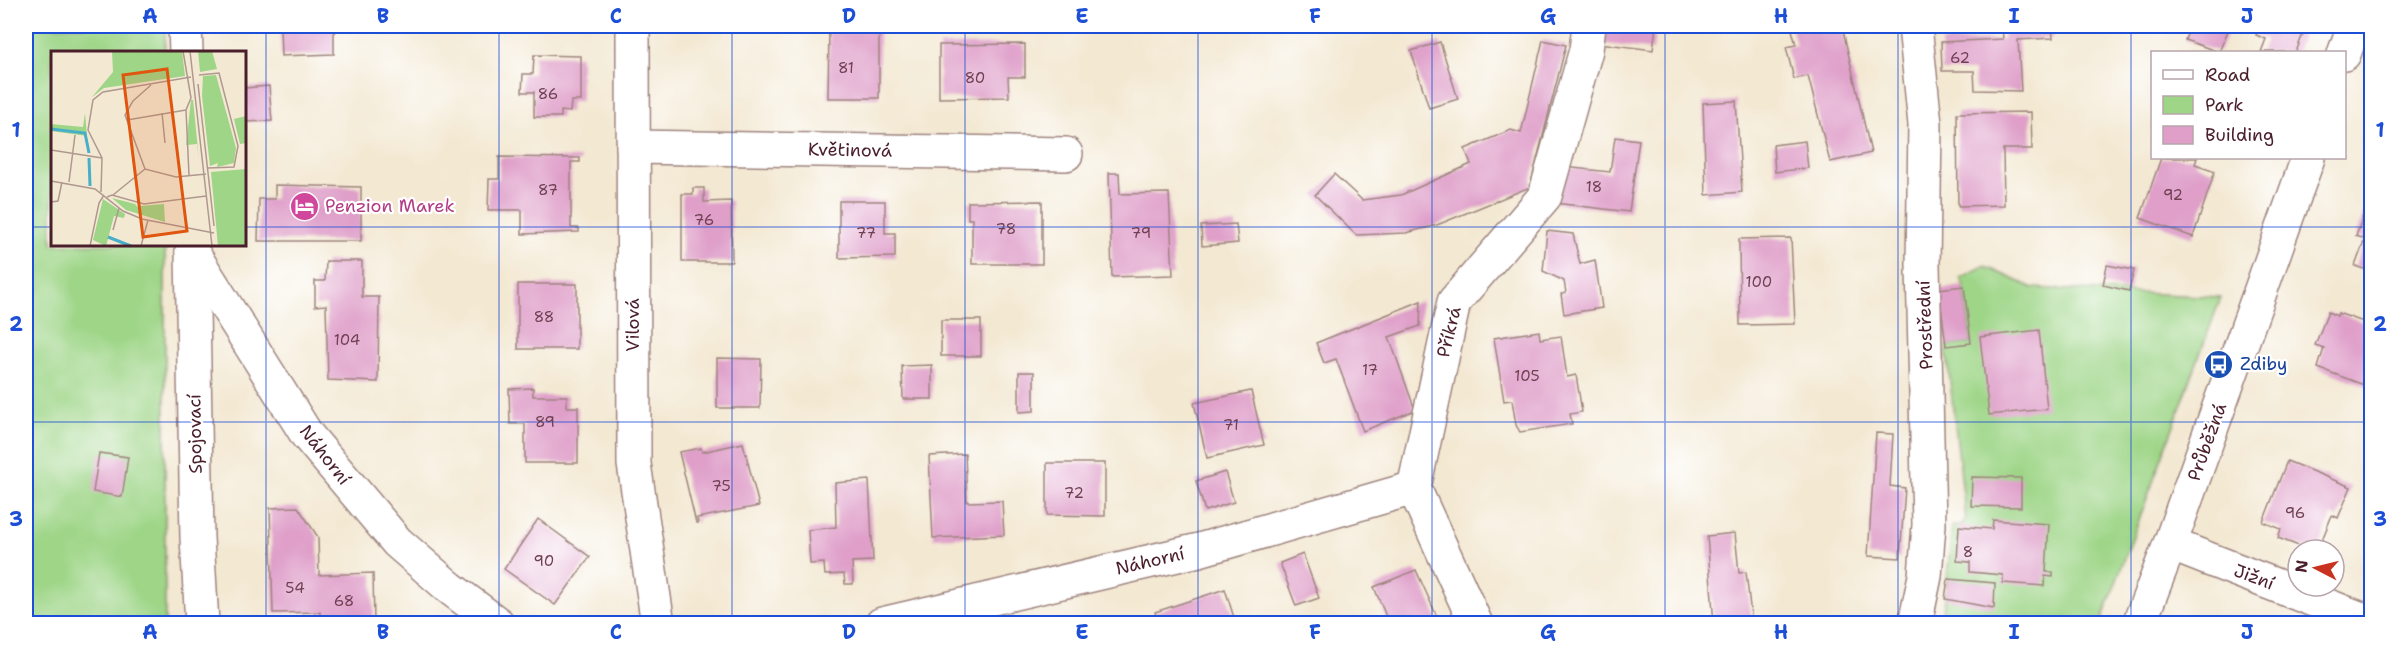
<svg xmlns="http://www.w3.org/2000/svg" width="2397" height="649" font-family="'Shantell Sans',sans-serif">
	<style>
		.green { fill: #9ed587; stroke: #747a59; stroke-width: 1.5 }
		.building { fill: #df9fc9 }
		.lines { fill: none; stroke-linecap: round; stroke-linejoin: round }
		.minor-casing { stroke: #9e847e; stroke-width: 36 }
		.tertiary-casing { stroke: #9e847e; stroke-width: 36 }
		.minor { stroke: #fff; stroke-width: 33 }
		.tertiary { stroke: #fff; stroke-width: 33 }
		.grid { fill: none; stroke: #1d4ed8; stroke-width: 1.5; stroke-opacity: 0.55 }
		.labels { text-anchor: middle; stroke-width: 4.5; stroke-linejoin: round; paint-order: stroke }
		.number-label { font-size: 15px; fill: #6f3f52 }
		.street-label { font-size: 18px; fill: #4a1f2b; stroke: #fff }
		.hotel-label { font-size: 18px; fill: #b23c85; stroke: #fff; text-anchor: start }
		.transit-label { font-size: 18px; fill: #164399; stroke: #fff; text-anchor: start }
		.inset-river { fill: none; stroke: #49aec8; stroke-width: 3 }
		.inset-road { fill: none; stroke: #af988f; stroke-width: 1.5 }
		.view { fill: #e0560e; fill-opacity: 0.15; stroke: #e0560e; stroke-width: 3 }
		.inset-edge { fill: none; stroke: #4a1f2b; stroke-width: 3 }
		.neatline { fill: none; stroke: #1d4ed8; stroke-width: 2 }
		.grid-label { font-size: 20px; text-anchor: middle; font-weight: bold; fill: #1d4ed8 }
	</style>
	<rect width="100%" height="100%" fill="#fff"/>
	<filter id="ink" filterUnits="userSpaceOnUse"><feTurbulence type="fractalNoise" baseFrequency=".0167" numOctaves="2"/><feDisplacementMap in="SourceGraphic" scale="12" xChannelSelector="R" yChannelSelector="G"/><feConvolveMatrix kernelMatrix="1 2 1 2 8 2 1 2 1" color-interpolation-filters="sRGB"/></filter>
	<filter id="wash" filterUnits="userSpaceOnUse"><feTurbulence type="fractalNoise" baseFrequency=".008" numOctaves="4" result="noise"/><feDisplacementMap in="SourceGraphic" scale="24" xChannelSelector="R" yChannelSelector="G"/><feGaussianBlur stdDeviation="1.35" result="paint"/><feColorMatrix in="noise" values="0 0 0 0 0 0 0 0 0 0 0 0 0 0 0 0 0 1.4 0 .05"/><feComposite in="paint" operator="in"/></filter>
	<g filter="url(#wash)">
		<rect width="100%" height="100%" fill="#f3e8d2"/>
		<g class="green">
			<polygon points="26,26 165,26 165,52 52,52 52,244 165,245 165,623 26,623"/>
			<polygon points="1984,266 2033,288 2221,297 2101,623 1940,624 1945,599 1952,526 1961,526 1966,520 1946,346 1971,343 1964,286 1960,278"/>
		</g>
		<g id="blocks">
			<g class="building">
				<polygon points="280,26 340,26 334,33 334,54 281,56"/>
				<polygon points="1601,26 1656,26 1653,50 1599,43"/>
				<polygon points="1791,26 1842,26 1871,153 1830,162 1808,76 1794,79 1786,47 1796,45"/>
				<polygon points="2002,26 2052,26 2053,38 2018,40 2021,91 1975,90 1974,71 1942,71 1941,42 2003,39"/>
				<polygon points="2190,26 2230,26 2219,52 2185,40"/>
				<polygon points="2259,26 2306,26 2296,52 2261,52 2266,39 2256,35"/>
				<polygon points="829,27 879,27 879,98 828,98"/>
				<polygon points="1543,40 1566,45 1530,187 1437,225 1406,233 1356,235 1315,195 1334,174 1362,200 1401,195 1471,164 1465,149 1511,130 1521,133"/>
				<polygon points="1440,42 1458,99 1429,108 1411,51"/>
				<polygon points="1025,44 1025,77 1008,77 1009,97 939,98 939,45"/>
				<polygon points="534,55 581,56 581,101 571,101 570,112 561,111 561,117 534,117 534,92 522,92 523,74 533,74"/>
				<polygon points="269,86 272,121 244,122 244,88"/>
				<polygon points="1736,101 1742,192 1706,195 1703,103"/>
				<polygon points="2031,112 2032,149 2003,149 2004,205 1958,206 1957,113"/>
				<polygon points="1615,137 1639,140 1629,212 1555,203 1564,167 1610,172"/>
				<polygon points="1805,141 1808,168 1775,172 1773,145"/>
				<polygon points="499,157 580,158 580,162 571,162 571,228 579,228 579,232 522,234 522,210 488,210 489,179 499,179"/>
				<polygon points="2161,158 2197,158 2195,164 2215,171 2193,237 2140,218"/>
				<polygon points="1109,173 1119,173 1120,194 1169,193 1173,275 1112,277"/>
				<polygon points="275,185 361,187 361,241 258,241 259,199 275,199"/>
				<polygon points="693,188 704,188 704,202 731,201 732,262 682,262 682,194 693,194"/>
				<polygon points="839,201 885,201 885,233 895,233 895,257 839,258"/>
				<polygon points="1042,201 1042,264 972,264 972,219 968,219 968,202"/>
				<polygon points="2364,213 2372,216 2372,272 2355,266 2365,239 2356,236"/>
				<polygon points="1236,224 1238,243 1202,246 1201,226"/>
				<polygon points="1547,231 1573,234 1580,264 1595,260 1602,308 1564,314 1561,294 1566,293 1564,281 1543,271"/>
				<polygon points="1791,238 1795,324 1740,325 1739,239"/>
				<polygon points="326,261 362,261 362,297 379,297 378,382 328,380 326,305 315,306 315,281 325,281"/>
				<polygon points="2107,265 2134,270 2129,291 2103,285"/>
				<rect x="518" y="284" width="59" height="65"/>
				<polygon points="1964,286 1971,343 1946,346 1939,289"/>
				<polygon points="1421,301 1420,326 1389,337 1415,410 1363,431 1336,359 1324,363 1316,343"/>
				<polygon points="2328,312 2337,316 2338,313 2372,325 2372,388 2318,368 2324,348 2315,345"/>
				<rect x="941" y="320" width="40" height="36"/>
				<polygon points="2039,330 2047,409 1989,415 1980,337"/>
				<polygon points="1539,331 1540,339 1561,336 1567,377 1576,375 1582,412 1570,414 1572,424 1520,432 1516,425 1512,400 1504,401 1494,338"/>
				<polygon points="717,358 761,359 760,408 717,408"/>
				<polygon points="932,365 932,399 903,399 902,366"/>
				<polygon points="1019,372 1034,372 1034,411 1019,412"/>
				<polygon points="533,388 533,396 567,396 567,407 578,407 578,463 525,463 525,424 510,424 509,389"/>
				<polygon points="1251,391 1264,445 1207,458 1194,403"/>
				<polygon points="1876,433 1893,434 1890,486 1905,488 1900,558 1868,556"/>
				<polygon points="743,443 759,506 697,518 698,523 696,523 679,452 701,448 702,452"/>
				<polygon points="99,453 128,457 122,497 93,492"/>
				<polygon points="965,454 967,502 1002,501 1004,535 933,538 929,456"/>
				<polygon points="2287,461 2351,487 2338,518 2332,515 2318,550 2309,550 2278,538 2281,529 2263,522"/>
				<polygon points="1047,463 1105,463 1105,516 1047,515"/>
				<polygon points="1225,472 1234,502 1205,511 1196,481"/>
				<polygon points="1972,477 2021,478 2021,507 1971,506"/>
				<polygon points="869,480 873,561 852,562 853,584 845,584 844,574 825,575 824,563 810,564 808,530 836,527 835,483"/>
				<polygon points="298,507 318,537 319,575 373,573 374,624 320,624 320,612 273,613 270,508"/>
				<polygon points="538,519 590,557 555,605 504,569"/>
				<polygon points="1993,520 2049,524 2046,572 2053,572 2053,577 2045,576 2044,586 2003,583 2003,575 1970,572 1970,562 1957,561 1959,526 1992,529"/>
				<polygon points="1735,533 1739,573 1746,572 1752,624 1714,624 1707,536"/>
				<polygon points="1303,554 1319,598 1296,606 1280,563"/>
				<polygon points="1416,570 1439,621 1389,624 1374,587"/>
				<polygon points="1948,579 1995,583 1994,608 1945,599"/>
				<polygon points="1225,589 1236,624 1158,624 1155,612"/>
			</g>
		</g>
	</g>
	<g filter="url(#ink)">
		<use href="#blocks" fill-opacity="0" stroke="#9e847e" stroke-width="1.5"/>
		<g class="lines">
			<defs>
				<g id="minor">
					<polyline points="185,26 186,52"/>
					<polyline points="633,26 634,464 658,624"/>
					<polyline points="1915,26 1925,124 1923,265 1929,525 1925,576 1915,624"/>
					<polyline points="633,147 1066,154"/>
					<polyline points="192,251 197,538 202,624"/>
					<polyline points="192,252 307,435 397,542 450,588 498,624"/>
					<polyline points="2170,544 2372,623"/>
					<polyline points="882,624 1199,550 1414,488"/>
					<polyline points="1476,624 1414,488 1454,302 1545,196 1586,50 1589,26"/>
				</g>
				<g id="tertiary">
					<polyline points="2344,54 2354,26"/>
					<polyline points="2139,624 2170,544 2308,158"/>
				</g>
			</defs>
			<use href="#minor" class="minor-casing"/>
			<use href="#tertiary" class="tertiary-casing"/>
			<use href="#minor" class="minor"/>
			<use href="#tertiary" class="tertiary"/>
		</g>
	</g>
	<path class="grid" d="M266 26V624M499 26V624M732 26V624M965 26V624M1198 26V624M1432 26V624M1665 26V624M1898 26V624M2131 26V624M26 227H52M244 227H2372M26 422H2372"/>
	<defs>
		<symbol id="hotel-disc" viewBox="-11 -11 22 22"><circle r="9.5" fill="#d1479c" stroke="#fff"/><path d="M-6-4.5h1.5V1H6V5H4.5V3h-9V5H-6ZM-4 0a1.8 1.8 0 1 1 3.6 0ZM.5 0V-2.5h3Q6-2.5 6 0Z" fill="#fff"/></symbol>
		<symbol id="bus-disc" viewBox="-11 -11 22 22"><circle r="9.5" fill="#1a4fb4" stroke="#fff"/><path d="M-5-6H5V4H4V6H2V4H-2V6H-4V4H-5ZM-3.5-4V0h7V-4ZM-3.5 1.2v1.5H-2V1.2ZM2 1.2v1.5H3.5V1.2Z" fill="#fff"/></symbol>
	</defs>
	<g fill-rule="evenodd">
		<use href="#hotel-disc" x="288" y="190" width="33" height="33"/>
		<use href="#bus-disc" x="2202" y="348" width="33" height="33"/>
	</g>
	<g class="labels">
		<g class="number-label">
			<text x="1960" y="63">62</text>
			<text x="846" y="73">81</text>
			<text x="975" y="83">80</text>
			<text x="548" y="99">86</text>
			<text x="1594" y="192">18</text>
			<text x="548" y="195">87</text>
			<text x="2173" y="200">92</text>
			<text x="704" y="225">76</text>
			<text x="1006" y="234">78</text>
			<text x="866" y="238">77</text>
			<text x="1141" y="238">79</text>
			<text x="1759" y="287">100</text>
			<text x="544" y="322">88</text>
			<text x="347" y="345">104</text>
			<text x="1370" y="375">17</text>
			<text x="1527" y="381">105</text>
			<text x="545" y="427">89</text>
			<text x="1231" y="430">71</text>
			<text x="721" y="491">75</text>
			<text x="1074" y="498">72</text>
			<text x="2295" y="518">96</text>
			<text x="1968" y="557">8</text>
			<text x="544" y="566">90</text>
			<text x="295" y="593">54</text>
			<text x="344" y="606">68</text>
		</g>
		<g class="street-label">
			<text transform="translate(850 150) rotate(1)" y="6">Květinová</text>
			<text transform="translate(633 325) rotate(-90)" y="6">Vilová</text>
			<text transform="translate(1925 325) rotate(-92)" y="6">Prostřední</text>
			<text transform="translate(1449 332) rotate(-76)" y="6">Příkrá</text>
			<text transform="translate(195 434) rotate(-91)" y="6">Spojovací</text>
			<text transform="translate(2207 442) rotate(-70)" y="6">Průběžná</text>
			<text transform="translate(325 455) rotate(52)" y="6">Náhorní</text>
			<text transform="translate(1150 561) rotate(-13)" y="6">Náhorní</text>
			<text transform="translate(2254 577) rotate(21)" y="6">Jižní</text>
		</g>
		<g class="hotel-label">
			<text x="325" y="212">Penzion Marek</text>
		</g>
		<g class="transit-label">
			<text x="2240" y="370">Zdiby</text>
		</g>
	</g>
	<g transform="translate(51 51)">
		<rect width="195" height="195" fill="#f3e8d2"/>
		<path d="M61 0H131L134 25 53 37 41 46 62 21ZM147 0H161L166 18 149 21ZM165 24 185 97 183 112 166 116 167 112 159 115 151 45 152 25ZM140 49H142L148 109 146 93 135 94ZM34 62 36 85 0 80V73L32 76ZM195 65V92L189 93 183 68ZM195 118V195H167L160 121ZM61 147 84 153 88 158 89 155 113 153 114 171 75 159ZM52 148 74 163 73 167 63 165 55 195 42 189Z" fill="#9ed587"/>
		<path class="inset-river" d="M0 78 34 82 38 102M38 107 39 135M57 186 80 195"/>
		<path class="inset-road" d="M132 0 140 47 135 59 138 124M139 0 161 195M148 24 168 22 187 95 183 116 157 117M147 33 163 175M111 62 114 92M76 69 135 59M0 99 51 107M94 118 74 64 82 50 100 34M0 130 44 138 72 160 91 168 163 182M18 131 24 84M50 141 51 107 37 79 42 49 52 41 140 26M62 144 94 118 125 126 155 123M56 146 61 144 93 153 155 145M0 151 7 150 11 131M62 179 68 157M39 195 48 152 53 144M90 195 97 169"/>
		<path class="view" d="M116 18 136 180 92 186 72 24Z"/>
		<rect width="195" height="195" class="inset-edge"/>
	</g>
	<rect width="2397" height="649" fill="none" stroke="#fff" stroke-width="66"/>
	<rect x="2151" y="51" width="195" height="108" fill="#ffffff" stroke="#b7a5aa" stroke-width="1.5"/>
	<rect x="2163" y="70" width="30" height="9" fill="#ffffff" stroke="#b7a5aa" stroke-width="1.5"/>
	<text x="2205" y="81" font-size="18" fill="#4a1f2b">Road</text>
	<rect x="2163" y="96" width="30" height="18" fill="#9ed587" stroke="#b7a5aa" stroke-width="1.5"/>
	<text x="2205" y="111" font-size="18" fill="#4a1f2b">Park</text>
	<rect x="2163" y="126" width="30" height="18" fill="#df9fc9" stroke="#b7a5aa" stroke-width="1.5"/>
	<text x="2205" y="141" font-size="18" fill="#4a1f2b">Building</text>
	<g transform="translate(2316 568) rotate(277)"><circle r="28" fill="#ffffff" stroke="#b7a5aa" stroke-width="1.5"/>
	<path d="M0-4.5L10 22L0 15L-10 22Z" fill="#c8321e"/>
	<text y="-9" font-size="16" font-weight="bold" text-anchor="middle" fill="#4a1f2b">N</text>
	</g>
	<rect x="33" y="33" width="2331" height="583" class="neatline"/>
	<g class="grid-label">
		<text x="150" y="23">A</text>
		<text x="383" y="23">B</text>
		<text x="616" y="23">C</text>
		<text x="849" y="23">D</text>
		<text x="1082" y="23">E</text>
		<text x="1315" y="23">F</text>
		<text x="1548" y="23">G</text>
		<text x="1781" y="23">H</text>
		<text x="2014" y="23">I</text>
		<text x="2247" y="23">J</text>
		<text x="16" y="137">1</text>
		<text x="2380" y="137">1</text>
		<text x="16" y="331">2</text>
		<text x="2380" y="331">2</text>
		<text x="16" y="526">3</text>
		<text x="2380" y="526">3</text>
		<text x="150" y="639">A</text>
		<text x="383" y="639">B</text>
		<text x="616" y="639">C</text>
		<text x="849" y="639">D</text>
		<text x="1082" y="639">E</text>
		<text x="1315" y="639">F</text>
		<text x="1548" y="639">G</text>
		<text x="1781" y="639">H</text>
		<text x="2014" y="639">I</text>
		<text x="2247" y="639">J</text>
	</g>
</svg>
